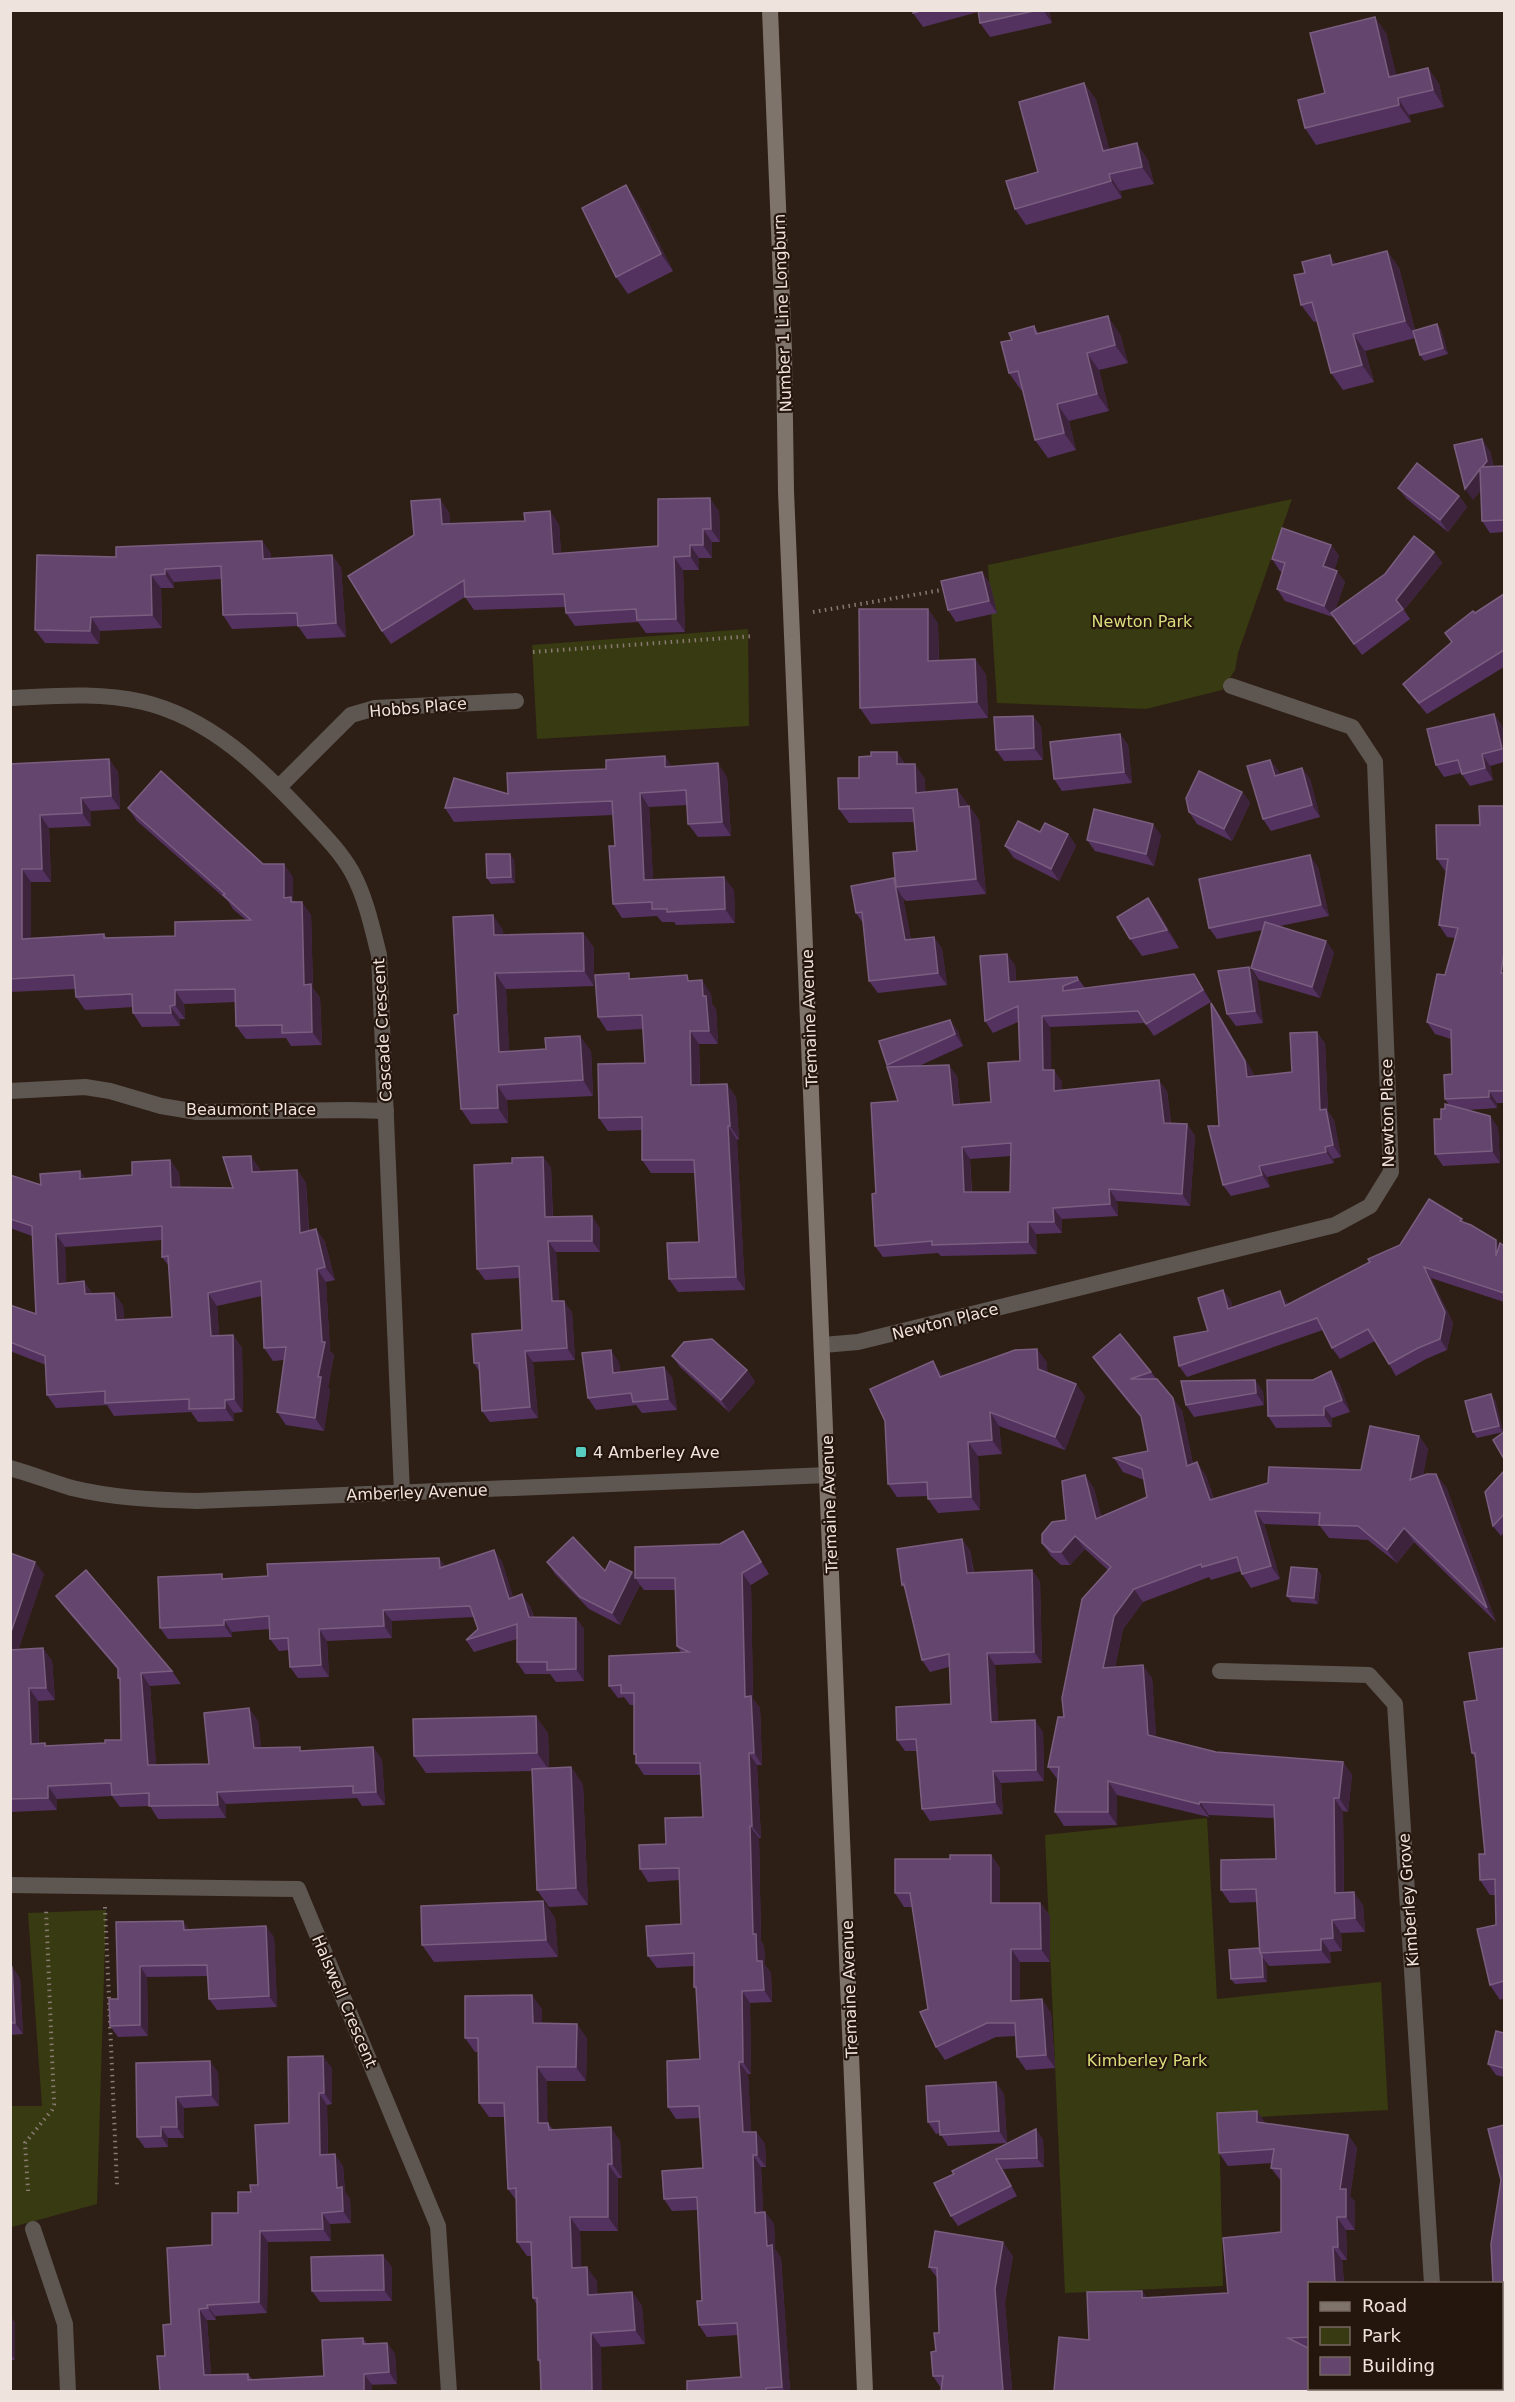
<svg xmlns="http://www.w3.org/2000/svg" width="1515" height="2402" font-family="'DejaVu Sans',sans-serif">
	<style>
		.green { fill: #383a11 }
		.lines { fill: none; stroke-linecap: round; stroke-linejoin: round }
		.path { stroke: #887a73; stroke-width: 4; stroke-dasharray: 1.5 4.5; stroke-linecap: butt }
		.minor { stroke: #5e5751; stroke-width: 16 }
		.tertiary { stroke: #5e5751; stroke-width: 16 }
		.secondary { stroke: #7f746b; stroke-width: 16 }
		.wall { fill: #543260; fill-rule: evenodd }
		.shaded-wall { fill: #3e233d }
		.building { fill: #64456e; stroke: #7a5e7f; stroke-width: 1.5; fill-rule: evenodd }
		.poi-dot { fill: #57cec1; stroke: #24150d; stroke-width: 2 }
		.labels { text-anchor: middle; stroke-width: 4.5; stroke-linejoin: round; paint-order: stroke }
		.street-label { font-size: 16px; fill: #eee3dd; stroke: #24150d }
		.park-label { font-size: 16px; fill: #d8de7b; stroke: #24150d }
		.poi-label { font-size: 16px; fill: #eee3dd; stroke: #24150d; text-anchor: start }
	</style>
	<rect width="100%" height="100%" fill="#2e1f16"/>
	<g class="green">
		<polygon points="1292,499 1238,653 1235,670 1222,690 1146,709 997,703 988,565"/>
		<polygon points="748,629 749,726 537,739 532,645"/>
		<polygon points="1207,1818 1217,1999 1381,1982 1388,2110 1219,2119 1223,2286 1065,2293 1045,1835"/>
		<polygon points="106,1910 97,2204 12,2227 11,2223 11,2106 42,2106 28,1913"/>
	</g>
	<g class="lines">
		<g class="path">
			<polyline points="813,612 948,589"/>
			<polyline points="533,652 754,636"/>
			<polyline points="105,1907 117,2185"/>
			<polyline points="28,2191 25,2143 52,2110 54,2104 46,1908"/>
		</g>
		<g class="minor">
			<path d="M10 698C55 696 99 692 143 702 210 718 260 767 306 816 322 833 340 851 352 872 366 898 372 927 379 955L402 1493"/>
			<polyline points="279,787 351,715 375,708 516,701"/>
			<polyline points="10,1091 85,1087 110,1091 161,1106 197,1112 351,1110 386,1111"/>
			<polyline points="823,1345 858,1342 1335,1225 1370,1206 1391,1172 1375,762 1352,727 1231,686"/>
			<polyline points="1220,1671 1369,1675 1395,1704 1432,2284"/>
			<polyline points="10,1885 298,1889 438,2226 449,2392"/>
			<polyline points="33,2229 65,2324 68,2392"/>
			<polyline points="1439,2388 1439,2392"/>
		</g>
		<path class="tertiary" d="M10 1468C31 1474 52 1482 72 1488 113 1498 155 1500 197 1501L828 1475"/>
		<polyline class="secondary" points="770,10 784,352 786,491 865,2392"/>
	</g>
	<g class="wall">
		<polygon points="913,10 1049,10 1052,23 990,37 980,23 978,12 923,27 913,13"/>
		<polygon points="1386,33 1396,75 1428,68 1439,84 1444,107 1409,115 1411,122 1316,145 1305,128 1325,93"/>
		<polygon points="1084,83 1096,100 1109,149 1148,160 1154,184 1120,191 1122,198 1026,225 1015,209 1038,172"/>
		<polygon points="626,185 638,203 673,271 628,294 616,277"/>
		<polygon points="1387,251 1399,268 1415,330 1437,324 1441,330 1448,354 1424,361 1420,355 1415,338 1365,351 1374,382 1343,390 1331,373 1317,321 1314,322 1301,305 1336,264"/>
		<polygon points="1034,326 1039,334 1120,334 1128,363 1099,370 1109,411 1069,421 1076,450 1048,458 1035,440 1023,390 1021,390 1009,373 1012,340"/>
		<polygon points="1490,451 1494,467 1504,466 1504,532 1490,533 1482,521 1481,490 1473,500"/>
		<polygon points="1398,488 1459,496 1467,507 1448,532 1407,499"/>
		<polygon points="719,511 720,542 712,542 712,558 699,558 699,570 683,570 685,632 646,633 638,622 575,626 566,613 565,607 474,610 465,597 391,644 382,631 449,512 450,524 559,524 561,553 658,546"/>
		<polygon points="262,541 271,554 271,558 332,555 341,568 346,637 307,639 298,626 232,629 223,615 221,579 174,582 174,588 161,588 162,628 100,631 99,644 45,643 35,630 116,557"/>
		<polygon points="1331,545 1339,556 1334,570 1345,582 1335,610 1434,552 1442,563 1404,610 1410,619 1362,655 1333,616 1333,617 1285,601 1277,589 1282,572 1280,571 1272,559"/>
		<polygon points="982,572 990,584 997,613 956,622 948,610"/>
		<polygon points="1504,594 1504,667 1427,714 1411,695 1403,684 1451,642 1445,633"/>
		<polygon points="928,609 938,624 939,661 975,659 986,675 988,718 871,724 860,708"/>
		<polygon points="1494,714 1502,726 1504,737 1504,762 1490,766 1493,780 1470,786 1461,773 1444,777 1436,765"/>
		<polygon points="1033,716 1041,727 1043,760 1004,761 996,750"/>
		<polygon points="1120,734 1128,745 1132,783 1062,791 1054,779"/>
		<polygon points="109,759 118,772 120,809 91,811 91,826 49,828 51,882 31,882 31,938 104,934 107,938 175,936 246,920 233,909 228,901 137,821 128,808 293,877 293,900 311,915 313,988 320,998 322,1045 291,1046 286,1038 246,1039 236,1026 236,1002 184,1004 185,1019 180,1019 180,1026 142,1027 133,1013 133,1007 85,1010 76,997 75,989 10,992 10,764"/>
		<polygon points="905,764 925,779 925,792 967,803 968,806 969,806 979,820 986,894 906,901 903,898 911,940 934,937 942,949 947,985 878,993 869,981 863,923 856,913 895,880 917,851 915,822 849,823 839,809 859,778"/>
		<polygon points="672,766 727,777 731,836 698,837 688,824 687,805 649,807 653,880 734,890 735,923 676,925 674,922 662,922 657,916 622,918 613,904 615,846 613,815 454,822 445,808 508,794"/>
		<polygon points="1302,768 1310,779 1320,817 1271,831 1263,819 1279,771 1279,774"/>
		<polygon points="1242,792 1250,803 1232,841 1197,824 1189,812"/>
		<polygon points="1504,806 1504,1103 1497,1103 1497,1108 1467,1110 1490,1116 1498,1128 1500,1163 1443,1166 1435,1154 1441,1119 1445,1109 1449,1105 1445,1099 1452,1074 1451,1039 1435,1034 1427,1022 1445,975 1456,938 1447,937 1439,925 1446,871 1445,871 1437,859"/>
		<polygon points="1040,832 1068,834 1076,846 1059,881 1014,858 1005,846"/>
		<polygon points="1161,835 1154,866 1095,851 1087,840"/>
		<polygon points="510,854 514,860 515,883 491,884 487,878"/>
		<polygon points="1318,867 1329,916 1280,926 1326,941 1334,953 1320,998 1259,980 1251,968 1263,930 1217,939 1209,928"/>
		<polygon points="1148,898 1160,915 1179,948 1142,956 1130,939"/>
		<polygon points="503,930 503,934 583,933 594,948 594,986 506,989 509,1051 591,1051 593,1096 507,1100 508,1123 471,1124 461,1109 458,1014"/>
		<path d="M1015 965 1016 981 1077 977 1085 988 1202 986 1211 1002 1154 1036 1145 1023 1050 1027 1051 1070 1062 1082V1090L1167 1091 1171 1123 1187 1124 1195 1136 1190 1206 1117 1201 1118 1216 1062 1219V1233L1036 1234 1037 1254 941 1256 938 1253 883 1257 875 1246 876 1193 898 1101 888 1067 887 1065 950 1020 958 1032 963 1046 919 1066 957 1076 960 1104 991 1102 1020 1061 1018 1022 993 1033 985 1021ZM1011 1156 1010 1192H972L970 1159Z"/>
		<polygon points="1249,967 1257,979 1263,1023 1236,1026 1227,1014"/>
		<polygon points="633,979 691,981 711,994 712,1004 716,1009 718,1044 699,1044 700,1085 736,1097 739,1139 737,1140 745,1290 678,1292 669,1279 699,1242 695,1173 651,1173 642,1160 642,1130 608,1131 599,1118 645,1063 643,1029 607,1031 598,1017"/>
		<polygon points="1211,1003 1219,1014 1253,1073 1254,1076 1292,1072 1325,1043 1328,1112 1334,1120 1341,1157 1333,1159 1334,1163 1267,1177 1270,1187 1231,1196 1223,1185"/>
		<polygon points="543,1157 551,1168 553,1217 600,1228 600,1252 556,1252 559,1301 572,1312 575,1360 533,1362 538,1418 490,1422 482,1411 479,1371 474,1363 522,1330 520,1278 485,1280 477,1269 512,1163"/>
		<path d="M170 1160 179 1173 180 1187 233 1188 260 1169V1172L297 1170 306 1183 309 1231 316 1229 325 1242 335 1280 326 1282 330 1351 334 1355 328 1387 330 1390 324 1431 286 1425 277 1412 284 1360 273 1361 264 1348 262 1296 217 1306 219 1336 233 1335 242 1348 243 1412 234 1413V1421L198 1422 191 1412 114 1416 107 1405 56 1408 47 1395 46 1365 10 1351V1305L36 1314 32 1236 10 1228V1175L41 1185 80 1171 85 1178 132 1175ZM162 1240V1257L169 1266 172 1317 124 1319 123 1306 114 1293 93 1294 66 1283 65 1247Z"/>
		<polygon points="1462,1219 1464,1223 1499,1246 1504,1246 1504,1302 1431,1278 1453,1323 1447,1350 1426,1359 1396,1376 1389,1364 1375,1341 1340,1359 1332,1348 1323,1330 1187,1377 1179,1366 1208,1331 1223,1290 1231,1301 1232,1307 1287,1302 1288,1304"/>
		<polygon points="1037,1349 1047,1363 1047,1373 1076,1384 1085,1397 1065,1450 999,1426 1002,1454 978,1456 980,1510 938,1513 928,1499 928,1496 897,1497 888,1484 943,1376"/>
		<polygon points="672,1356 747,1370 755,1382 729,1412 680,1367"/>
		<polygon points="1093,1357 1151,1372 1182,1411 1193,1464 1197,1462 1206,1476 1214,1499 1361,1470 1419,1436 1428,1449 1423,1475 1446,1487 1496,1622 1414,1542 1397,1563 1368,1540 1329,1538 1320,1526 1264,1524 1280,1579 1251,1588 1242,1574 1241,1571 1211,1580 1209,1577 1143,1602 1123,1629 1115,1667 1152,1678 1156,1737 1216,1752 1343,1762 1352,1775 1348,1812 1343,1811 1344,1893 1363,1905 1365,1932 1341,1933 1342,1951 1330,1952 1331,1963 1269,1966 1266,1962 1267,1982 1235,1984 1231,1979 1259,1948 1257,1902 1230,1903 1221,1890 1276,1859 1274,1818 1209,1815 1209,1817 1117,1795 1117,1825 1064,1826 1055,1812 1058,1780 1048,1767 1108,1570 1085,1549 1070,1565 1061,1565 1051,1556 1042,1543 1066,1520 1085,1475 1094,1489 1101,1516 1147,1497 1144,1480 1123,1472 1114,1458 1148,1451 1142,1419 1102,1370"/>
		<polygon points="619,1362 620,1372 664,1367 672,1378 677,1410 642,1413 636,1405 596,1410 588,1398"/>
		<polygon points="1255,1380 1263,1392 1264,1405 1194,1417 1186,1405"/>
		<polygon points="1313,1380 1339,1383 1350,1412 1332,1418 1332,1427 1276,1428 1268,1416"/>
		<polygon points="1495,1400 1503,1432 1477,1438 1473,1432"/>
		<polygon points="1504,1471 1504,1532 1501,1536 1493,1526"/>
		<polygon points="751,1543 769,1574 751,1585 753,1699 760,1708 762,1765 757,1765 761,1838 759,1838 761,1941 764,1946 765,1965 771,1973 772,2002 750,2003 751,2074 748,2074 751,2132 756,2132 765,2144 766,2167 761,2167 763,2212 765,2212 774,2224 775,2249 781,2258 790,2391 687,2391 741,2377 738,2335 707,2337 699,2325 702,2301 697,2210 672,2211 664,2199 703,2168 700,2118 676,2119 668,2107 700,2059 697,1990 694,1987 694,1966 657,1968 648,1956 681,1924 679,1880 648,1882 640,1869 666,1844 703,1817 701,1775 644,1775 636,1763 636,1757 634,1754 634,1705 630,1705 624,1697 618,1698 609,1686 681,1652 677,1646 676,1590 644,1590 640,1585 620,1625 589,1609 555,1574 547,1562 605,1571 632,1572 635,1576"/>
		<polygon points="494,1550 502,1562 513,1597 530,1606 534,1617 576,1618 584,1629 584,1681 556,1682 550,1674 525,1674 517,1662 517,1639 474,1652 466,1640 478,1629 474,1617 392,1621 392,1638 327,1641 329,1677 298,1678 290,1667 289,1650 279,1651 270,1639 270,1629 232,1632 232,1637 168,1639 160,1628 225,1579 268,1576 439,1558 445,1566"/>
		<polygon points="970,1550 974,1572 1032,1570 1040,1582 1042,1663 995,1665 998,1722 1043,1732 1044,1781 1001,1783 1003,1814 930,1821 922,1809 917,1751 905,1751 897,1740 951,1704 949,1667 930,1672 922,1660 905,1589 902,1585"/>
		<polygon points="10,1553 44,1574 18,1650 43,1648 52,1661 55,1700 38,1701 39,1744 45,1743 47,1746 105,1743 121,1740 120,1681 118,1678 118,1670 65,1608 56,1596 172,1671 181,1684 150,1686 156,1765 209,1764 258,1721 261,1748 303,1751 373,1747 382,1760 385,1805 362,1806 357,1798 226,1804 226,1818 158,1819 150,1806 120,1807 112,1796 57,1799 57,1810 10,1812"/>
		<polygon points="1317,1569 1321,1575 1318,1604 1292,1602 1287,1596"/>
		<polygon points="1504,1648 1504,1998 1500,2000 1490,1985 1496,1925 1495,1895 1490,1895 1480,1880 1485,1854 1475,1758 1472,1753 1477,1700"/>
		<polygon points="548,1733 549,1768 571,1767 583,1785 588,1905 549,1907 537,1890 532,1771 426,1773 414,1756"/>
		<polygon points="991,1855 1000,1868 1000,1903 1040,1903 1050,1916 1050,1962 1020,1962 1020,2001 1051,2013 1055,2068 1026,2070 1017,2057 1016,2036 996,2037 945,2060 936,2047 928,2009 912,1907 904,1907 895,1893 950,1859"/>
		<polygon points="543,1901 555,1918 558,1957 434,1962 422,1945"/>
		<polygon points="116,1922 274,1937 277,2007 217,2010 209,1999 208,1976 147,1977 148,2036 118,2037 110,2026 118,1999"/>
		<polygon points="10,1967 12,1967 20,1979 23,2034 10,2035"/>
		<polygon points="542,2009 542,2023 587,2038 586,2081 547,2081 547,2123 553,2129 620,2141 622,2178 618,2178 618,2231 580,2231 581,2268 597,2281 597,2294 632,2292 642,2306 645,2344 601,2347 540,2364 538,2360 537,2305 533,2298 532,2256 527,2256 517,2242 516,2200 508,2189 505,2117 489,2117 479,2103 478,2052 475,2052 465,2038"/>
		<polygon points="1504,2033 1504,2077 1496,2075 1488,2064"/>
		<polygon points="136,2063 218,2072 219,2106 184,2108 184,2138 168,2138 168,2147 145,2148 137,2137"/>
		<polygon points="332,2068 332,2104 327,2105 328,2155 343,2166 345,2192 350,2199 351,2223 330,2224 331,2241 268,2242 267,2313 215,2316 216,2320 207,2320 211,2375 248,2374 252,2379 324,2376 363,2338 367,2344 387,2343 395,2354 397,2384 160,2391 171,2324 212,2245 238,2213 251,2192 258,2185 289,2123"/>
		<polygon points="1004,2094 1007,2143 948,2146 940,2133 936,2134 928,2122"/>
		<polygon points="1257,2111 1265,2123 1348,2135 1357,2148 1350,2196 1355,2202 1355,2230 1346,2230 1347,2260 1342,2260 1344,2283 1310,2283 1310,2388 1362,2388 1361,2391 1054,2391 1059,2337 1089,2340 1087,2292 1142,2291 1147,2298 1228,2293 1223,2238 1281,2232 1281,2181 1271,2168 1272,2163 1228,2166 1219,2153 1217,2113"/>
		<polygon points="1504,2125 1503,2339 1502,2339 1502,2283"/>
		<polygon points="1043,2139 1044,2167 1003,2169 1017,2196 958,2226 951,2216 934,2183"/>
		<polygon points="1013,2256 1005,2303 1012,2391 941,2391 941,2388 933,2376 939,2333 938,2279 929,2267"/>
		<polygon points="392,2267 392,2301 320,2302 312,2291"/>
		<polygon points="10,2316 15,2323 15,2360 10,2360"/>
	</g>
	<g class="shaded-wall">
		<polygon points="1043,10 1049,10 1052,23"/>
		<polygon points="1375,17 1386,33 1401,93 1389,77"/>
		<polygon points="1428,68 1439,84 1444,107 1433,90"/>
		<polygon points="1084,83 1096,100 1114,167 1103,151"/>
		<polygon points="1398,98 1409,115 1411,122 1399,105"/>
		<polygon points="1137,143 1148,160 1154,184 1142,167"/>
		<polygon points="1109,174 1120,191 1122,198 1111,181"/>
		<polygon points="626,185 638,203 673,271 661,254"/>
		<polygon points="1387,251 1399,268 1417,338 1405,321"/>
		<polygon points="1330,255 1342,272 1332,265"/>
		<polygon points="1108,316 1120,334 1128,363 1115,345"/>
		<polygon points="1437,324 1441,330 1448,354 1443,348"/>
		<polygon points="1353,334 1365,351 1374,382 1362,365"/>
		<polygon points="1087,353 1099,370 1109,411 1097,394"/>
		<polygon points="1057,404 1069,421 1076,450 1064,433"/>
		<polygon points="1482,439 1490,451 1495,472 1482,467"/>
		<polygon points="1480,469 1488,481 1473,500 1465,489"/>
		<polygon points="1459,496 1467,507 1448,532 1440,520"/>
		<polygon points="710,498 719,511 720,542 711,529"/>
		<polygon points="440,499 449,512 451,537 442,524"/>
		<polygon points="550,511 559,524 562,567 553,554"/>
		<polygon points="703,529 712,542 712,558 703,545"/>
		<polygon points="262,541 271,554 272,572 263,559"/>
		<polygon points="690,545 699,558 699,570 690,556"/>
		<polygon points="1331,545 1339,556 1332,578 1323,566"/>
		<polygon points="1434,552 1442,563 1403,611 1396,600"/>
		<polygon points="332,555 341,568 346,637 336,623"/>
		<polygon points="674,557 683,570 685,632 676,619"/>
		<polygon points="165,569 174,582 174,588 165,574"/>
		<polygon points="1337,571 1345,582 1333,617 1324,606"/>
		<polygon points="982,572 990,584 997,613 989,601"/>
		<polygon points="151,575 161,588 162,628 152,615"/>
		<polygon points="928,609 938,624 939,677 928,661"/>
		<polygon points="91,617 100,631 99,644 90,631"/>
		<polygon points="975,659 986,675 988,718 977,702"/>
		<polygon points="1494,714 1502,726 1504,737 1504,753 1502,749"/>
		<polygon points="1033,716 1041,727 1043,760 1034,748"/>
		<polygon points="1120,734 1128,745 1132,783 1124,772"/>
		<polygon points="897,752 907,766 897,764"/>
		<polygon points="1482,754 1490,766 1493,780 1485,768"/>
		<polygon points="665,756 674,770 665,767"/>
		<polygon points="109,759 118,772 120,809 111,796"/>
		<polygon points="1270,760 1279,771 1283,788 1275,776"/>
		<polygon points="718,763 727,777 731,836 722,822"/>
		<polygon points="915,764 925,779 926,808 916,793"/>
		<polygon points="1302,768 1310,779 1320,817 1312,805"/>
		<polygon points="957,789 967,803 969,821 959,807"/>
		<polygon points="1242,792 1250,803 1232,841 1224,829"/>
		<polygon points="640,793 649,807 654,893 644,880"/>
		<polygon points="81,798 91,811 91,826 82,813"/>
		<polygon points="969,806 979,820 986,894 976,879"/>
		<polygon points="40,815 49,828 51,882 42,869"/>
		<polygon points="1153,824 1161,835 1154,866 1146,854"/>
		<polygon points="1068,834 1076,846 1059,881 1051,869"/>
		<polygon points="510,854 514,860 515,883 511,877"/>
		<polygon points="1310,855 1318,867 1329,916 1321,905"/>
		<polygon points="284,864 293,877 293,900 300,911 284,898"/>
		<polygon points="22,869 31,882 31,952 22,939"/>
		<polygon points="724,877 734,890 735,923 725,909"/>
		<polygon points="894,878 900,887 896,887 903,898 913,952 905,940"/>
		<polygon points="1148,898 1160,915 1179,948 1167,930"/>
		<polygon points="302,902 311,915 313,988 320,998 322,1045 312,1032 304,985"/>
		<polygon points="493,915 503,930 504,950 494,935"/>
		<polygon points="583,933 594,948 594,986 584,971"/>
		<polygon points="934,937 942,949 947,985 938,973"/>
		<polygon points="1326,941 1334,953 1320,998 1312,987"/>
		<polygon points="1504,953 1504,978 1501,973"/>
		<polygon points="1007,954 1015,965 1017,993 1009,982"/>
		<polygon points="1249,967 1257,979 1263,1023 1255,1011"/>
		<polygon points="495,973 506,989 510,1067 499,1052"/>
		<polygon points="1194,974 1202,986 1211,1002 1203,990"/>
		<polygon points="702,980 711,994 712,1004 716,1009 718,1044 709,1031 703,996"/>
		<polygon points="175,990 184,1004 185,1019 175,1005"/>
		<polygon points="1211,1003 1219,1014 1253,1073 1255,1088 1247,1077"/>
		<polygon points="170,1006 180,1019 180,1026 171,1013"/>
		<polygon points="1042,1016 1050,1027 1052,1082 1043,1070"/>
		<polygon points="950,1020 958,1032 963,1046 955,1034"/>
		<polygon points="690,1031 699,1044 700,1098 691,1085"/>
		<polygon points="1317,1032 1325,1043 1328,1112 1334,1120 1341,1157 1333,1145 1320,1110"/>
		<polygon points="580,1036 591,1051 593,1096 583,1080"/>
		<polygon points="949,1065 957,1076 961,1117 953,1105"/>
		<polygon points="1054,1070 1062,1082 1062,1102 1054,1091"/>
		<polygon points="1159,1080 1167,1091 1172,1134 1164,1123"/>
		<polygon points="727,1084 736,1097 739,1139 730,1126"/>
		<polygon points="497,1085 507,1100 508,1123 498,1108"/>
		<polygon points="1489,1091 1497,1103 1497,1108 1489,1097"/>
		<polygon points="1490,1116 1498,1128 1500,1163 1492,1151"/>
		<polygon points="1187,1124 1195,1136 1190,1206 1182,1194"/>
		<polygon points="728,1126 737,1140 745,1290 736,1277"/>
		<polygon points="962,1147 970,1159 972,1204 964,1192"/>
		<polygon points="1325,1147 1333,1159 1334,1163 1326,1152"/>
		<polygon points="251,1156 260,1169 261,1185 252,1172"/>
		<polygon points="543,1157 551,1168 553,1228 545,1217"/>
		<polygon points="170,1160 179,1173 180,1200 171,1187"/>
		<polygon points="1259,1166 1267,1177 1270,1187 1262,1175"/>
		<polygon points="297,1170 306,1183 309,1246 300,1233"/>
		<polygon points="80,1171 89,1184 80,1179"/>
		<polygon points="1109,1189 1117,1201 1118,1216 1110,1204"/>
		<polygon points="1053,1208 1062,1219 1062,1233 1054,1222"/>
		<polygon points="592,1216 600,1228 600,1252 592,1241"/>
		<polygon points="1028,1222 1036,1234 1037,1254 1028,1242"/>
		<polygon points="316,1229 325,1242 335,1280 325,1267"/>
		<polygon points="56,1234 65,1247 67,1297 58,1284"/>
		<polygon points="1496,1240 1503,1252 1496,1256"/>
		<polygon points="548,1241 556,1252 560,1313 552,1301"/>
		<polygon points="1424,1267 1431,1278 1453,1323 1447,1350 1440,1339"/>
		<polygon points="317,1269 326,1282 330,1351 334,1355 328,1387 330,1390 324,1431 315,1418 322,1342"/>
		<polygon points="84,1281 93,1294 85,1294"/>
		<polygon points="1223,1290 1231,1301 1236,1320 1228,1309"/>
		<polygon points="1280,1291 1287,1302 1292,1317 1285,1306"/>
		<polygon points="114,1293 123,1306 125,1333 116,1320"/>
		<polygon points="208,1293 217,1306 220,1349 211,1336"/>
		<polygon points="564,1301 572,1312 575,1360 567,1348"/>
		<polygon points="233,1335 242,1348 243,1412 234,1399"/>
		<polygon points="1037,1349 1047,1363 1048,1383 1038,1369"/>
		<polygon points="611,1350 619,1362 621,1384 613,1373"/>
		<polygon points="525,1351 533,1362 538,1418 530,1407"/>
		<polygon points="933,1361 942,1374 949,1390 940,1377"/>
		<polygon points="664,1367 672,1378 677,1410 668,1399"/>
		<polygon points="747,1370 755,1382 729,1412 721,1400"/>
		<polygon points="1331,1371 1339,1383 1350,1412 1342,1400"/>
		<polygon points="1255,1380 1263,1392 1264,1405 1256,1393"/>
		<polygon points="1076,1384 1085,1397 1065,1450 1055,1437"/>
		<polygon points="1491,1394 1495,1400 1503,1432 1499,1426"/>
		<polygon points="1173,1398 1182,1411 1196,1479 1187,1466"/>
		<polygon points="225,1400 234,1413 234,1421 225,1408"/>
		<polygon points="1324,1407 1332,1418 1332,1427 1324,1415"/>
		<polygon points="990,1412 999,1426 1002,1454 992,1440"/>
		<polygon points="1419,1436 1428,1449 1420,1493 1410,1480"/>
		<polygon points="968,1442 978,1456 980,1510 971,1497"/>
		<polygon points="1197,1462 1206,1476 1219,1513 1210,1500"/>
		<polygon points="1436,1474 1446,1487 1496,1622 1487,1608"/>
		<polygon points="1085,1475 1094,1489 1105,1532 1096,1519"/>
		<polygon points="1255,1511 1264,1524 1280,1579 1271,1566"/>
		<polygon points="1404,1528 1414,1542 1397,1563 1387,1550"/>
		<polygon points="743,1531 751,1543 769,1574 761,1562"/>
		<polygon points="1075,1536 1085,1549 1070,1565 1061,1552"/>
		<polygon points="962,1539 970,1550 975,1584 967,1573"/>
		<polygon points="494,1550 502,1562 517,1610 509,1599"/>
		<polygon points="439,1558 447,1569 440,1568"/>
		<polygon points="35,1562 44,1574 14,1663 10,1659 10,1635"/>
		<polygon points="1317,1569 1321,1575 1318,1604 1314,1598"/>
		<polygon points="1032,1570 1040,1582 1042,1663 1034,1652"/>
		<polygon points="632,1572 640,1585 620,1625 612,1613"/>
		<polygon points="742,1573 751,1585 753,1699 760,1708 762,1765 754,1753 745,1697"/>
		<polygon points="1134,1589 1143,1602 1123,1629 1112,1681 1103,1668 1114,1616"/>
		<polygon points="522,1594 530,1606 537,1629 529,1617"/>
		<polygon points="383,1610 392,1621 392,1638 384,1626"/>
		<polygon points="576,1618 584,1629 584,1681 576,1669"/>
		<polygon points="224,1620 232,1632 232,1637 224,1625"/>
		<polygon points="319,1629 327,1641 329,1677 321,1665"/>
		<polygon points="43,1648 52,1661 55,1700 46,1688"/>
		<polygon points="987,1653 995,1665 999,1733 991,1722"/>
		<polygon points="1143,1665 1152,1678 1157,1748 1148,1735"/>
		<polygon points="141,1673 150,1686 157,1778 148,1765"/>
		<polygon points="29,1688 38,1701 39,1757 31,1744"/>
		<polygon points="249,1708 258,1721 263,1761 254,1748"/>
		<polygon points="536,1716 548,1733 549,1770 537,1753"/>
		<polygon points="1035,1720 1043,1732 1044,1781 1036,1770"/>
		<polygon points="373,1747 382,1760 385,1805 376,1792"/>
		<polygon points="749,1753 757,1765 761,1838 752,1826"/>
		<polygon points="1343,1762 1352,1775 1348,1812 1339,1798"/>
		<polygon points="571,1767 583,1785 588,1905 576,1888"/>
		<polygon points="993,1771 1001,1783 1003,1814 995,1802"/>
		<polygon points="1108,1781 1117,1795 1117,1825 1108,1812"/>
		<polygon points="48,1786 57,1799 57,1810 48,1798"/>
		<polygon points="217,1792 226,1804 226,1818 218,1805"/>
		<polygon points="1334,1798 1343,1811 1344,1906 1335,1893"/>
		<polygon points="1200,1802 1209,1815 1209,1817 1199,1804"/>
		<polygon points="750,1826 759,1838 761,1941 764,1946 765,1965 771,1973 772,2002 764,1990 753,1934"/>
		<polygon points="991,1855 1000,1868 1000,1916 991,1903"/>
		<polygon points="1354,1892 1363,1905 1365,1932 1355,1918"/>
		<polygon points="543,1901 555,1918 558,1957 546,1940"/>
		<polygon points="1040,1903 1050,1916 1050,1962 1041,1949"/>
		<polygon points="1332,1920 1341,1933 1342,1951 1333,1938"/>
		<polygon points="183,1921 191,1932 184,1930"/>
		<polygon points="266,1926 274,1937 277,2007 269,1996"/>
		<polygon points="1321,1939 1330,1952 1331,1963 1321,1950"/>
		<polygon points="1011,1949 1020,1962 1020,2014 1011,2001"/>
		<polygon points="1262,1956 1266,1962 1267,1982 1263,1977"/>
		<polygon points="140,1966 147,1977 148,2036 140,2025"/>
		<polygon points="12,1967 20,1979 23,2034 15,2023"/>
		<polygon points="742,1991 750,2003 751,2074 743,2062"/>
		<polygon points="532,1995 542,2009 542,2037 533,2023"/>
		<polygon points="1042,1999 1051,2013 1055,2068 1046,2055"/>
		<polygon points="577,2024 587,2038 586,2081 576,2067"/>
		<polygon points="323,2056 332,2068 332,2104 324,2093"/>
		<polygon points="210,2061 218,2072 219,2106 211,2095"/>
		<polygon points="739,2062 748,2074 752,2144 743,2132"/>
		<polygon points="537,2067 547,2081 548,2137 538,2123"/>
		<polygon points="996,2082 1004,2094 1007,2143 999,2131"/>
		<polygon points="319,2093 327,2105 328,2167 320,2155"/>
		<polygon points="176,2097 184,2108 184,2138 177,2127"/>
		<polygon points="1257,2111 1266,2124 1257,2122"/>
		<polygon points="161,2127 168,2138 168,2147 161,2136"/>
		<polygon points="611,2127 620,2141 622,2178 612,2164"/>
		<polygon points="1036,2129 1043,2139 1044,2167 1037,2158"/>
		<polygon points="756,2132 765,2144 766,2167 757,2155"/>
		<polygon points="1348,2135 1357,2148 1350,2196 1355,2202 1355,2230 1346,2217 1340,2189"/>
		<polygon points="335,2154 343,2166 345,2192 350,2199 351,2223 343,2211 337,2188"/>
		<polygon points="753,2155 761,2167 764,2225 755,2213"/>
		<polygon points="996,2159 1003,2169 1017,2196 1011,2186"/>
		<polygon points="608,2164 618,2178 618,2231 608,2217"/>
		<polygon points="765,2212 774,2224 775,2249 781,2258 790,2391 785,2391 782,2387 767,2246"/>
		<polygon points="322,2213 330,2224 331,2241 323,2229"/>
		<polygon points="570,2217 580,2231 582,2282 572,2268"/>
		<polygon points="1337,2217 1346,2230 1347,2260 1338,2247"/>
		<polygon points="260,2231 268,2242 267,2313 259,2302"/>
		<polygon points="1003,2242 1013,2256 1005,2303 1012,2391 1003,2391 995,2289"/>
		<polygon points="1333,2247 1342,2260 1344,2283 1335,2283"/>
		<polygon points="383,2255 392,2267 392,2301 384,2290"/>
		<polygon points="587,2267 597,2281 598,2309 588,2295"/>
		<polygon points="1142,2291 1151,2304 1142,2298"/>
		<polygon points="632,2292 642,2306 645,2344 635,2330"/>
		<polygon points="207,2305 215,2316 216,2320 208,2308"/>
		<polygon points="199,2309 207,2320 212,2387 204,2375"/>
		<polygon points="10,2316 15,2323 15,2360 10,2353"/>
		<polygon points="591,2333 601,2347 602,2391 592,2391"/>
		<polygon points="387,2343 395,2354 397,2384 389,2372"/>
		<polygon points="364,2374 372,2385 372,2391 364,2391"/>
		<polygon points="1347,2388 1362,2388 1361,2391 1345,2391"/>
	</g>
	<g class="building">
		<polygon points="913,10 924,10 913,13"/>
		<polygon points="978,10 1038,10 980,23"/>
		<polygon points="1375,17 1389,77 1428,68 1433,90 1398,98 1399,105 1305,128 1298,100 1325,93 1310,33"/>
		<polygon points="1084,83 1103,151 1137,143 1142,167 1109,174 1111,181 1015,209 1006,181 1038,172 1019,102"/>
		<polygon points="626,185 661,254 616,277 582,208"/>
		<polygon points="1387,251 1405,321 1353,334 1362,365 1331,373 1312,302 1301,305 1294,275 1305,273 1302,262 1330,255 1332,265"/>
		<polygon points="1108,316 1115,345 1087,353 1097,394 1057,404 1064,433 1035,440 1018,371 1009,373 1001,342 1012,340 1009,333 1034,326 1036,334"/>
		<polygon points="1437,324 1443,348 1420,355 1413,331"/>
		<polygon points="1482,439 1487,461 1482,467 1504,466 1504,520 1482,521 1480,469 1465,489 1454,445"/>
		<polygon points="1417,463 1459,496 1440,520 1398,488"/>
		<polygon points="710,498 711,529 703,529 703,545 690,545 690,556 674,557 676,619 637,620 636,609 566,613 564,594 465,597 464,580 382,631 348,576 414,535 411,501 440,499 442,524 525,521 524,513 550,511 553,554 658,546 658,499"/>
		<polygon points="1282,528 1331,545 1323,566 1337,571 1324,606 1277,589 1285,563 1272,559"/>
		<polygon points="1414,536 1434,552 1396,600 1403,609 1354,644 1331,613 1385,574"/>
		<polygon points="262,541 263,559 332,555 336,623 298,626 297,613 223,615 221,566 165,569 165,574 151,575 152,615 91,617 90,631 35,630 37,555 116,557 116,547"/>
		<polygon points="982,572 989,601 948,610 941,581"/>
		<polygon points="1504,594 1504,650 1419,703 1403,684 1452,642 1445,633 1473,611 1475,613"/>
		<polygon points="859,609 928,609 928,661 975,659 977,702 860,708"/>
		<polygon points="1494,714 1502,749 1482,754 1485,768 1462,774 1458,760 1436,765 1427,729"/>
		<polygon points="1033,716 1034,748 996,750 994,717"/>
		<polygon points="1120,734 1124,772 1054,779 1050,742"/>
		<polygon points="871,752 897,752 897,764 915,764 916,793 957,789 959,807 969,806 976,879 896,887 893,853 917,851 913,808 839,809 838,778 859,778 859,757 871,756"/>
		<polygon points="665,756 665,767 718,763 722,822 688,824 686,790 640,793 644,880 724,877 725,909 667,912 667,909 652,909 652,902 613,904 609,846 615,846 612,801 445,808 454,778 508,794 507,773 606,769 606,760"/>
		<polygon points="109,759 111,796 81,798 82,813 40,815 42,869 22,869 22,939 104,934 104,938 175,936 175,922 251,920 223,895 225,894 128,808 161,771 263,864 284,864 284,898 291,897 291,902 302,902 304,985 311,984 312,1032 282,1033 282,1025 236,1026 235,989 175,990 175,1005 170,1006 171,1013 133,1013 132,994 76,997 74,975 10,979 10,764"/>
		<polygon points="1270,760 1275,776 1302,768 1312,805 1263,819 1247,766"/>
		<polygon points="1199,771 1242,792 1224,829 1189,812 1186,798"/>
		<polygon points="1479,806 1504,806 1504,953 1501,973 1504,973 1504,1091 1489,1091 1489,1097 1445,1099 1444,1075 1452,1074 1451,1030 1427,1022 1437,974 1445,975 1458,928 1439,925 1448,859 1437,859 1436,825 1480,825"/>
		<polygon points="1094,809 1153,824 1146,854 1087,840"/>
		<polygon points="1018,821 1040,832 1045,823 1068,834 1051,869 1005,846"/>
		<polygon points="486,854 510,854 511,877 487,878"/>
		<polygon points="1310,855 1321,905 1209,928 1199,879"/>
		<polygon points="894,878 905,940 934,937 938,973 869,981 862,912 856,913 851,886"/>
		<polygon points="1148,898 1167,930 1130,939 1117,917"/>
		<polygon points="493,915 494,935 583,933 584,971 495,973 499,1052 546,1049 545,1038 580,1036 583,1080 497,1085 498,1108 461,1109 454,1015 458,1014 453,917"/>
		<polygon points="1265,922 1326,941 1312,987 1251,968"/>
		<path d="M1007 954 1009 982 1077 977 1078 980 1063 986V991L1194 974 1203 990 1146 1024 1138 1011 1042 1016 1043 1070H1054V1091L1159 1080 1164 1123 1187 1124 1182 1194 1109 1189 1110 1204 1053 1208 1054 1222H1028V1242L932 1245V1241L875 1246 872 1194 876 1193 871 1103 898 1101 887 1067 949 1065 953 1105 991 1102 988 1063 1020 1061 1018 1006 985 1021 980 956ZM1011 1143 1010 1192H964L962 1147Z"/>
		<polygon points="1249,967 1255,1011 1227,1014 1218,971"/>
		<polygon points="629,973 629,979 687,975 688,981 702,980 703,996 706,996 709,1031 690,1031 691,1085 727,1084 730,1126 728,1126 736,1277 669,1279 667,1243 699,1242 694,1160 642,1160 642,1117 599,1118 598,1064 645,1063 642,1015 598,1017 595,975"/>
		<polygon points="1211,1003 1245,1061 1247,1077 1292,1072 1290,1033 1317,1032 1320,1110 1326,1109 1333,1145 1325,1147 1326,1152 1259,1166 1262,1175 1223,1185 1208,1126 1219,1126"/>
		<polygon points="950,1020 955,1034 887,1065 879,1041"/>
		<polygon points="1445,1104 1490,1116 1492,1151 1435,1154 1434,1119 1441,1119 1441,1109 1445,1109"/>
		<path d="M251 1156 252 1172 297 1170 300 1233 316 1229 325 1267 317 1269 322 1342H325L318 1377H321L315 1418 277 1412 286 1347 264 1348 261 1281 208 1293 211 1336 233 1335 234 1399 225 1400V1408L189 1409V1399L105 1403V1391L47 1395 45 1356 10 1342V1305L36 1314 32 1226 10 1219V1175L41 1185 40 1174 80 1171V1179L132 1175V1162L170 1160 171 1187 233 1188 223 1157ZM162 1226V1257L168 1256 172 1317 116 1320 114 1293 85 1294 84 1281 58 1284 56 1234Z"/>
		<polygon points="543,1157 545,1217 592,1216 592,1241 548,1241 552,1301 564,1301 567,1348 525,1351 530,1407 482,1411 479,1363 474,1363 472,1334 522,1330 519,1266 477,1269 474,1165 512,1163 512,1158"/>
		<polygon points="1429,1199 1462,1219 1460,1221 1471,1225 1496,1240 1496,1256 1500,1243 1504,1246 1504,1293 1424,1267 1445,1312 1440,1339 1418,1348 1389,1364 1368,1329 1332,1348 1317,1318 1179,1366 1174,1337 1208,1331 1198,1298 1223,1290 1228,1309 1280,1291 1285,1306 1370,1262 1368,1259 1400,1245"/>
		<polygon points="1120,1334 1151,1372 1130,1379 1157,1379 1173,1398 1187,1466 1197,1462 1210,1500 1268,1483 1269,1467 1361,1470 1370,1426 1419,1436 1410,1480 1427,1474 1436,1474 1487,1608 1404,1528 1387,1550 1358,1526 1319,1525 1320,1513 1255,1511 1271,1566 1242,1574 1237,1557 1202,1567 1201,1564 1134,1589 1114,1616 1103,1668 1143,1665 1148,1735 1216,1752 1343,1762 1339,1798 1334,1798 1335,1893 1354,1892 1355,1918 1332,1920 1333,1938 1321,1939 1321,1950 1260,1953 1256,1889 1221,1890 1221,1860 1276,1859 1274,1805 1200,1802 1199,1804 1108,1781 1108,1812 1055,1812 1059,1767 1048,1767 1058,1717 1064,1717 1062,1698 1082,1599 1111,1567 1075,1536 1061,1552 1052,1552 1042,1543 1042,1534 1052,1522 1066,1520 1062,1481 1085,1475 1096,1519 1147,1497 1142,1469 1114,1458 1148,1451 1141,1416 1093,1357"/>
		<polygon points="712,1339 747,1370 721,1400 672,1356 684,1342"/>
		<polygon points="1037,1349 1038,1369 1076,1384 1055,1437 990,1412 992,1440 968,1442 971,1497 928,1499 927,1482 888,1484 885,1421 870,1389 933,1361 940,1377 1015,1350"/>
		<polygon points="611,1350 613,1373 664,1367 668,1399 633,1402 631,1393 588,1398 582,1353"/>
		<polygon points="1331,1371 1342,1400 1324,1407 1324,1415 1268,1416 1267,1380 1313,1380"/>
		<polygon points="1255,1380 1256,1393 1186,1405 1181,1381"/>
		<polygon points="1491,1394 1499,1426 1473,1432 1465,1401"/>
		<polygon points="1504,1432 1504,1459 1493,1440"/>
		<polygon points="1504,1471 1504,1514 1493,1526 1485,1492"/>
		<polygon points="743,1531 761,1562 742,1573 745,1697 751,1696 754,1753 749,1753 752,1826 750,1826 753,1934 756,1934 757,1961 762,1961 764,1990 742,1991 743,2062 739,2062 743,2132 756,2132 757,2155 753,2155 755,2213 765,2212 767,2246 772,2245 782,2387 766,2388 766,2391 687,2391 687,2381 741,2377 737,2323 699,2325 697,2301 702,2301 697,2197 664,2199 662,2171 703,2168 699,2106 668,2107 667,2061 700,2059 696,1987 694,1987 694,1953 648,1956 646,1926 681,1924 679,1868 640,1869 639,1845 666,1844 665,1818 703,1817 700,1763 636,1763 636,1754 634,1754 634,1693 621,1693 621,1685 609,1686 609,1656 689,1652 677,1646 675,1578 635,1578 635,1547 720,1544"/>
		<polygon points="573,1537 605,1571 610,1561 632,1572 612,1613 580,1597 547,1562"/>
		<polygon points="962,1539 967,1573 1032,1570 1034,1652 987,1653 991,1722 1035,1720 1036,1770 993,1771 995,1802 922,1809 916,1739 897,1740 896,1707 951,1704 949,1654 922,1660 904,1584 902,1585 897,1549"/>
		<polygon points="494,1550 509,1599 522,1594 529,1617 576,1618 576,1669 547,1670 547,1662 517,1662 517,1624 466,1640 478,1629 470,1606 383,1610 384,1626 319,1629 321,1665 290,1667 288,1638 270,1639 269,1616 224,1620 224,1625 160,1628 158,1577 222,1574 222,1579 268,1576 267,1564 439,1558 440,1568"/>
		<polygon points="10,1553 35,1562 10,1635"/>
		<polygon points="1291,1567 1317,1569 1314,1598 1287,1596"/>
		<polygon points="86,1570 172,1671 141,1673 148,1765 209,1764 204,1713 249,1708 254,1748 300,1747 300,1751 373,1747 376,1792 353,1793 353,1786 217,1792 218,1805 149,1806 149,1793 112,1795 111,1783 48,1786 48,1798 10,1799 10,1650 43,1648 46,1688 29,1688 31,1744 45,1743 45,1746 105,1743 105,1740 121,1740 120,1678 118,1678 118,1668 56,1596"/>
		<polygon points="1504,1648 1504,1981 1490,1985 1477,1929 1496,1925 1495,1879 1480,1880 1479,1854 1485,1854 1475,1753 1472,1753 1464,1702 1477,1700 1469,1653"/>
		<polygon points="536,1716 537,1753 414,1756 413,1719"/>
		<polygon points="571,1767 576,1888 537,1890 532,1769"/>
		<polygon points="950,1855 991,1855 991,1903 1040,1903 1041,1949 1011,1949 1011,2001 1042,1999 1046,2055 1017,2057 1015,2023 987,2023 936,2047 920,2012 928,2009 910,1893 895,1893 895,1859 950,1859"/>
		<polygon points="543,1901 546,1940 422,1945 421,1906"/>
		<polygon points="183,1921 184,1930 266,1926 269,1996 209,1999 207,1965 140,1966 140,2025 110,2026 109,1999 118,1999 116,1922"/>
		<polygon points="1259,1948 1260,1953 1262,1956 1263,1977 1231,1979 1229,1950"/>
		<polygon points="10,1967 12,1967 15,2023 10,2023"/>
		<polygon points="532,1995 533,2023 577,2024 576,2067 537,2067 538,2123 548,2123 549,2130 611,2127 612,2164 608,2164 608,2217 570,2217 572,2268 587,2267 588,2295 632,2292 635,2330 591,2333 592,2391 541,2391 540,2360 538,2360 537,2298 533,2298 531,2242 517,2242 516,2188 508,2189 504,2103 479,2103 478,2038 465,2038 465,1996"/>
		<polygon points="1496,2031 1504,2033 1504,2068 1488,2064"/>
		<polygon points="323,2056 324,2093 319,2093 320,2155 335,2154 337,2188 342,2187 343,2211 322,2213 323,2229 260,2231 259,2302 207,2305 208,2308 199,2309 204,2375 248,2374 248,2380 324,2376 322,2340 363,2338 363,2344 387,2343 389,2372 364,2374 364,2391 160,2391 157,2356 165,2356 163,2325 171,2324 167,2248 212,2245 212,2213 238,2213 238,2192 251,2192 250,2185 258,2185 255,2125 289,2123 288,2057"/>
		<polygon points="210,2061 211,2095 176,2097 177,2127 161,2127 161,2136 137,2137 136,2063"/>
		<polygon points="996,2082 999,2131 940,2135 939,2121 928,2122 926,2086"/>
		<polygon points="1257,2111 1257,2122 1348,2135 1340,2189 1346,2189 1346,2217 1337,2217 1338,2247 1333,2247 1335,2283 1310,2283 1310,2337 1288,2338 1310,2349 1310,2388 1347,2388 1345,2391 1054,2391 1059,2337 1089,2340 1087,2292 1142,2291 1142,2298 1228,2293 1223,2238 1281,2232 1281,2169 1271,2168 1274,2149 1219,2153 1217,2113"/>
		<polygon points="1504,2125 1504,2391 1503,2391 1503,2327 1502,2327 1502,2283 1493,2283 1491,2244 1501,2180 1488,2129"/>
		<polygon points="1036,2129 1037,2158 996,2159 1011,2186 951,2216 934,2183 954,2174 952,2171"/>
		<polygon points="935,2231 1003,2242 995,2289 1003,2391 941,2391 943,2376 933,2376 931,2352 936,2351 934,2333 939,2333 937,2268 929,2267"/>
		<polygon points="383,2255 384,2290 312,2291 311,2257"/>
	</g>
	<rect class="poi-dot" x="575" y="1446" width="12" height="12" rx="3"/>
	<g class="labels">
		<g class="street-label">
			<text transform="translate(782 313) rotate(-92)" y="6">Number 1 Line Longburn</text>
			<text transform="translate(418 707) rotate(-5)" y="6">Hobbs Place</text>
			<text transform="translate(809 1018) rotate(-92)" y="6">Tremaine Avenue</text>
			<text transform="translate(382 1030) rotate(-93)" y="6">Cascade Crescent</text>
			<text x="251" y="1115">Beaumont Place</text>
			<text transform="translate(1387 1113) rotate(-91)" y="6">Newton Place</text>
			<text transform="translate(945 1321) rotate(-14)" y="6">Newton Place</text>
			<text transform="translate(417 1492) rotate(-2)" y="6">Amberley Avenue</text>
			<text transform="translate(829 1504) rotate(-92)" y="6">Tremaine Avenue</text>
			<text transform="translate(1408 1900) rotate(-94)" y="6">Kimberley Grove</text>
			<text transform="translate(849 1989) rotate(-92)" y="6">Tremaine Avenue</text>
			<text transform="translate(345 2001) rotate(67)" y="6">Halswell Crescent</text>
		</g>
		<g class="park-label">
			<text x="1142" y="627">Newton Park</text>
			<text x="1147" y="2066">Kimberley Park</text>
		</g>
		<g class="poi-label">
			<text x="593" y="1458">4 Amberley Ave</text>
		</g>
	</g>
	<rect width="1515" height="2402" fill="none" stroke="#eee3dd" stroke-width="24"/>
	<rect x="1308" y="2282" width="195" height="108" fill="#24150d" stroke="#756760" stroke-width="1.5"/>
	<rect x="1320" y="2302" width="30" height="9" fill="#7f746b" stroke="#756760" stroke-width="1.5"/>
	<text x="1362" y="2312" font-size="18" fill="#eee3dd">Road</text>
	<rect x="1320" y="2327" width="30" height="18" fill="#383a11" stroke="#756760" stroke-width="1.5"/>
	<text x="1362" y="2342" font-size="18" fill="#eee3dd">Park</text>
	<rect x="1320" y="2357" width="30" height="18" fill="#64456e" stroke="#756760" stroke-width="1.5"/>
	<text x="1362" y="2372" font-size="18" fill="#eee3dd">Building</text>
</svg>
